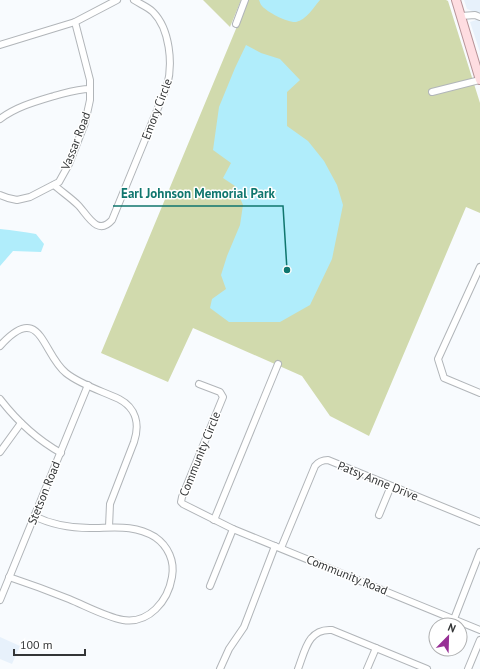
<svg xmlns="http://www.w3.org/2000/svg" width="480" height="669" font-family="'PT Sans',sans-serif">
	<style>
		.built { fill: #e7f1fb }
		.green { fill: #d1daad }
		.water { fill: #b0edfb }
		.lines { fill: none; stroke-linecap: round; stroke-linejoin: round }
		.minor-casing { stroke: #b1b5b9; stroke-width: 8 }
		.major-casing { stroke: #b79498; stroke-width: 10 }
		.minor { stroke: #fff; stroke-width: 6 }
		.major { stroke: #fedde1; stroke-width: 8 }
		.labels { text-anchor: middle; stroke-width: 3; stroke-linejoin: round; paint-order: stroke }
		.street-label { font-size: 12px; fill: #333536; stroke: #fff }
		.leader { fill: none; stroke: #0f766e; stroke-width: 1.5 }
		.callout-dot { fill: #0f766e; stroke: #fff; stroke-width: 1.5 }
		.callout-label { font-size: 13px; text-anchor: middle; font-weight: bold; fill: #0f766e; stroke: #fff; stroke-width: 3; stroke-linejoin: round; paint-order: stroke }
	</style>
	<rect width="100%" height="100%" fill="#f8fbfe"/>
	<g class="built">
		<polygon points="464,0 480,0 480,14 467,9"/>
		<polygon points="479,19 480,20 480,52 470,22"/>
		<polygon points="0,637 20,646 12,664 0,659"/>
	</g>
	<g class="green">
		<polygon points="203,0 241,0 230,27"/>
		<polygon points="248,0 446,0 448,1 480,103 480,213 466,207 369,436 330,416 302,376 193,328 168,382 101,353"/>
	</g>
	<g class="water">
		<path d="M259 0H320C314 7 306 20 296 22 288 23 267 12 262 6 260 4 260 2 259 0Z"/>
		<polygon points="246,45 261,53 280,59 300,80 287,92 287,126 308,141 324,161 337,185 343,205 332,259 310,305 280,322 229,322 210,308 212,299 226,289 221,275 227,256 240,225 243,205 235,186 223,178 231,163 213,150 219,107 235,68"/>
		<path d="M0 229C13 230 24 232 36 234L44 244 41 252 13 251 0 266Z"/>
	</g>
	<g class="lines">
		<defs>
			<g id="minor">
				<polyline points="461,16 475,15 480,17"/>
				<polyline points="236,24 245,0"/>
				<polyline points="0,45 75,22 117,0"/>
				<polyline points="432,92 480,80"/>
				<path d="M0 119C16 107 34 102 54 96 66 93 77 89 90 89"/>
				<path d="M54 185C62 192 71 198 78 205 87 214 97 237 112 220L167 86C173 64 170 29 153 12 148 7 140 4 134 0"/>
				<polyline points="0,195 8,198 17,200 30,197 59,182 69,164 85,123 90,100 90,80 75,22"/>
				<polyline points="480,267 438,359 444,378 480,393"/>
				<path d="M0 346C41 300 42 354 66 373 81 385 102 391 119 399 136 408 140 424 134 442L110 504 109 527"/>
				<polyline points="199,384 220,392 223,397 182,497 181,502 183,504 233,529 480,630"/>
				<path d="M0 399C17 421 36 439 61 453"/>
				<polyline points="0,452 21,423"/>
				<polyline points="379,515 391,486"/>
				<polyline points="214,520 278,364"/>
				<path d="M281 548 315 466C319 461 323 460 328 460L480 522"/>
				<path d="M9 577C30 584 49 591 69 599 86 606 106 617 123 620 149 624 168 601 172 577 175 561 168 546 155 537 134 524 113 528 90 528 71 528 52 525 34 516"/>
				<polyline points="210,586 233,529"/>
				<polyline points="0,600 88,385"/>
				<polyline points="454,619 480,552"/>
				<polyline points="220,669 229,649 244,627 275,546"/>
				<path d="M298 669C305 651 308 628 332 630L427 669"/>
				<polyline points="367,669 376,648"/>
				<polyline points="468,669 480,640"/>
			</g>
			<polyline id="major" points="456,0 480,80"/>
		</defs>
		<use href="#minor" class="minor-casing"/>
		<use href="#major" class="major-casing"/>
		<use href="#minor" class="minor"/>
		<use href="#major" class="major"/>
	</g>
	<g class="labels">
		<g class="street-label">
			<text transform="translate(157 109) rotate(-69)" y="4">Emory Circle</text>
			<text transform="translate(76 141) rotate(-69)" y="4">Vassar Road</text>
			<text transform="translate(200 454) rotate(-68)" y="4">Community Circle</text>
			<text transform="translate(378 481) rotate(22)" y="4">Patsy Anne Drive</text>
			<text transform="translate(44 493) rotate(-68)" y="4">Stetson Road</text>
			<text transform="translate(347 575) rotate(22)" y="4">Community Road</text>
		</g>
	</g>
	<path class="leader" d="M287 270L283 206H113"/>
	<circle class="callout-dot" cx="287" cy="270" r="4"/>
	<g class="callout-label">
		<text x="198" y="198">Earl Johnson Memorial Park</text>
	</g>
	<g transform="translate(448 637) rotate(23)"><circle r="19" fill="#ffffff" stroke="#adaeaf"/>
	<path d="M0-3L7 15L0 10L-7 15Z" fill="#973095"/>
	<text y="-6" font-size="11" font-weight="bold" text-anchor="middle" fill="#333536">N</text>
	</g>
	<path d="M14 649v6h71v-6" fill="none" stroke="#333536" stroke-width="2"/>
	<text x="20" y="649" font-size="12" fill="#333536" stroke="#ffffff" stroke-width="3" paint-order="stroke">100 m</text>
</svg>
